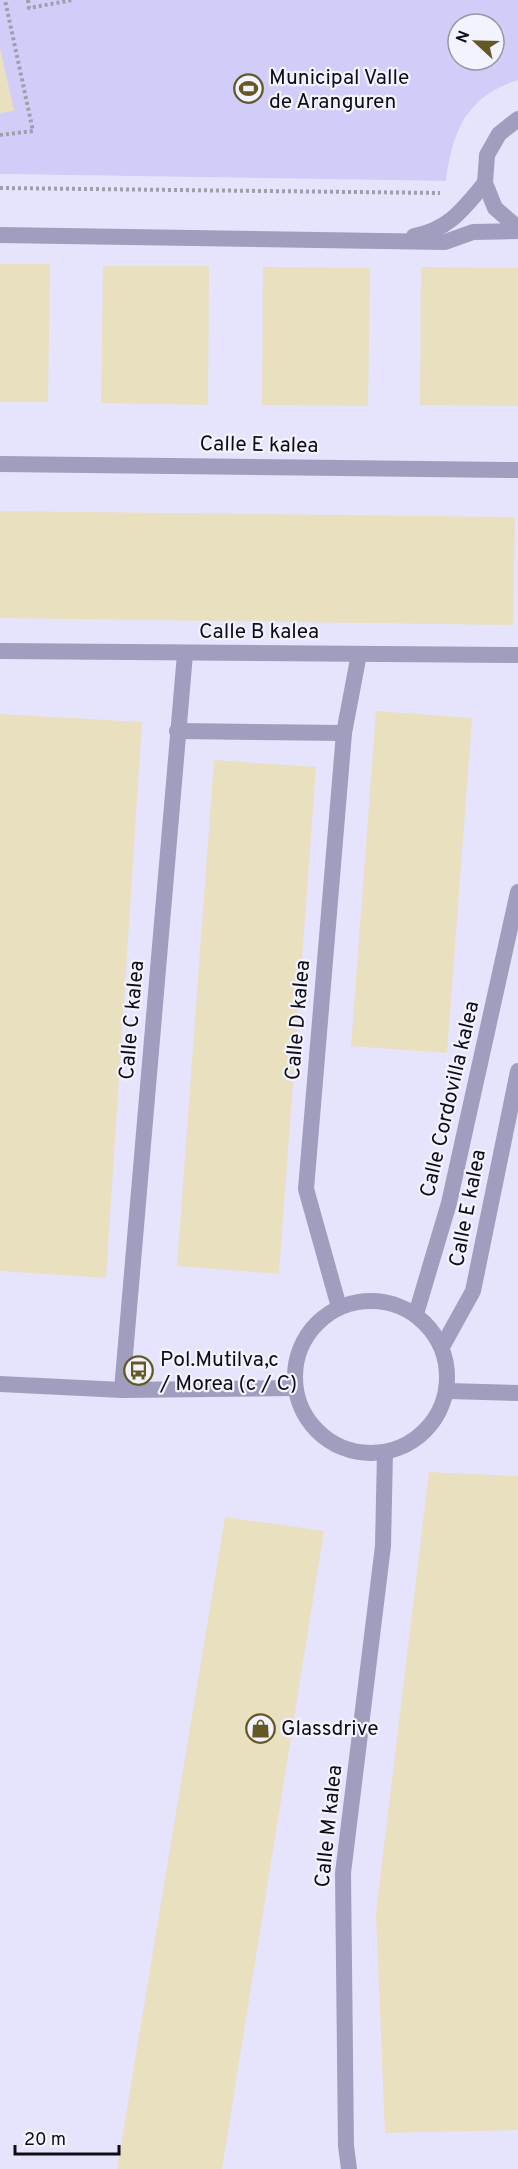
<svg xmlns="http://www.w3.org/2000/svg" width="518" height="2169" font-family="Overpass,sans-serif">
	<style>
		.built { fill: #e6e4fc }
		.green { fill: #d1cdf8; fill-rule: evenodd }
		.building { fill: #e8e0bf }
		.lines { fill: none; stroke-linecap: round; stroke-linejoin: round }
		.path { stroke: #a09eab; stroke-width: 4; stroke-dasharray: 3 3; stroke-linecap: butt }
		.minor { stroke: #a09dbf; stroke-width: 16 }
		.tertiary { stroke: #a09dbf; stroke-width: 16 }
		.labels { text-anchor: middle; stroke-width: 4.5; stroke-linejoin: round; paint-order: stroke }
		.poi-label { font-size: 21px; fill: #0e0c17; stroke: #f3f2ff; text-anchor: start }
		.street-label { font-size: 21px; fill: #0e0c17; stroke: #f3f2ff }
	</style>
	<rect width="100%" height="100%" fill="#f3f2ff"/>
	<polygon class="built" points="518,80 518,2169 0,2169 0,174 446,181 450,150 460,127 472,108 488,94 505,84"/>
	<path class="green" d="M0 0H518V80C467 96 452 132 446 181L0 174ZM458 24H494V60H458Z"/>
	<g class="building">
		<polygon points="0,47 14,111 0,113"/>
		<polygon points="0,264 50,264 48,402 0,402"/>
		<polygon points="103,266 209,266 208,405 101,403"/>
		<polygon points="263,267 370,268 368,406 262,405"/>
		<polygon points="421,267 518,268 518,406 420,405"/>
		<polygon points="0,511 515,517 513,625 0,618"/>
		<polygon points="376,711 472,718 447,1053 351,1046"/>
		<polygon points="0,714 142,722 106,1278 0,1271"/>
		<polygon points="214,760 316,767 279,1274 177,1266"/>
		<polygon points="429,1472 518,1476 518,2130 385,2133 376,1913"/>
		<polygon points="225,1517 324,1531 222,2169 117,2169"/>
	</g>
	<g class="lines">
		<g class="path">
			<polyline points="28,0 29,8 73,0"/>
			<polyline points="0,135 33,131 5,0"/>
			<polyline points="0,188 440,193"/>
		</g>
		<g class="minor">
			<polyline points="0,464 518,470"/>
			<polyline points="0,651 518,655"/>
			<polyline points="177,731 344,733"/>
			<polyline points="339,1307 306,1189 344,733 359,654"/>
			<polyline points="442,1347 473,1291 518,1071"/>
			<polyline points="122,1390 185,654"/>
		</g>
		<g class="tertiary">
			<polyline points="518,119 499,134 487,155 485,183 495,208 518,228"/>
			<polyline points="0,235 445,242 473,232 518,231"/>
			<path d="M414 236C450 229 463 209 485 183"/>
			<circle cx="371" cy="1377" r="76"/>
			<polyline points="416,1314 449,1203 518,892"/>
			<polyline points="0,1384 122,1390 295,1388"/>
			<polyline points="447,1391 518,1393"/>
			<polyline points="349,2169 346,2146 343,1873 383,1546 385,1452"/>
		</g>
	</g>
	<defs>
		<symbol id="stadium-ring" viewBox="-11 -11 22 22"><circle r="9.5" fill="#f3f2ff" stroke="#645825" stroke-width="1.5"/><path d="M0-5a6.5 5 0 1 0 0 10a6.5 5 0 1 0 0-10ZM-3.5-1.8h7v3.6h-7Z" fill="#645825"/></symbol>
		<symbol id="bus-ring" viewBox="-11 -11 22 22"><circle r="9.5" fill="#f3f2ff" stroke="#645825" stroke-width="1.5"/><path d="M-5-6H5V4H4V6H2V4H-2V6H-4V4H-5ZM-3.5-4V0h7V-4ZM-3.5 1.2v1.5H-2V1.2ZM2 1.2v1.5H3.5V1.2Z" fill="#645825"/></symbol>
		<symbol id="shop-ring" viewBox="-11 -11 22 22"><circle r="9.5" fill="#f3f2ff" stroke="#645825" stroke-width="1.5"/><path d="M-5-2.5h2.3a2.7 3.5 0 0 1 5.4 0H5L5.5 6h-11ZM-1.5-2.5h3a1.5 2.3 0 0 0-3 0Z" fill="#645825"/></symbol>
	</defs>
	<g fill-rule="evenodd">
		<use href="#stadium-ring" x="232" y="72" width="33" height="33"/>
		<use href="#bus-ring" x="122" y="1354" width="33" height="33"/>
		<use href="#shop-ring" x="244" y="1712" width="33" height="33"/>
	</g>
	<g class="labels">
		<g class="poi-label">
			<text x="269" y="84">Municipal Valle<tspan x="269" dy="24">de Aranguren</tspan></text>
			<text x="160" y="1366">Pol.Mutilva,c<tspan x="160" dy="24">/ Morea (c / C)</tspan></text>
			<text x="281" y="1735">Glassdrive</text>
		</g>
		<g class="street-label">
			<text transform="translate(259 444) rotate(1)" y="7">Calle E kalea</text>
			<text x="259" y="638">Calle B kalea</text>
			<text transform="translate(131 1020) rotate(-85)" y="7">Calle C kalea</text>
			<text transform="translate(297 1020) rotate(-85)" y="7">Calle D kalea</text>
			<text transform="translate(449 1099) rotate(-77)" y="7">Calle Cordovilla kalea</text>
			<text transform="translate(467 1208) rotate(-79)" y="7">Calle E kalea</text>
			<text transform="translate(328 1826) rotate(-84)" y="7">Calle M kalea</text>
		</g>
	</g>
	<g transform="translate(476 42) rotate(292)"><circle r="28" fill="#f3f2ff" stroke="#9796a2" stroke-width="1.5"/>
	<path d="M0-4.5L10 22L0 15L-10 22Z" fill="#645825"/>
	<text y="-9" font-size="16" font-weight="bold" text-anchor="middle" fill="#0e0c17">N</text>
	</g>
	<path d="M15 2145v9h104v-9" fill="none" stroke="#0e0c17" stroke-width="3"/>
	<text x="24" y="2145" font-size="18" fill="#0e0c17" stroke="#f3f2ff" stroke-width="4.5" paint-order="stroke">20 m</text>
</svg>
